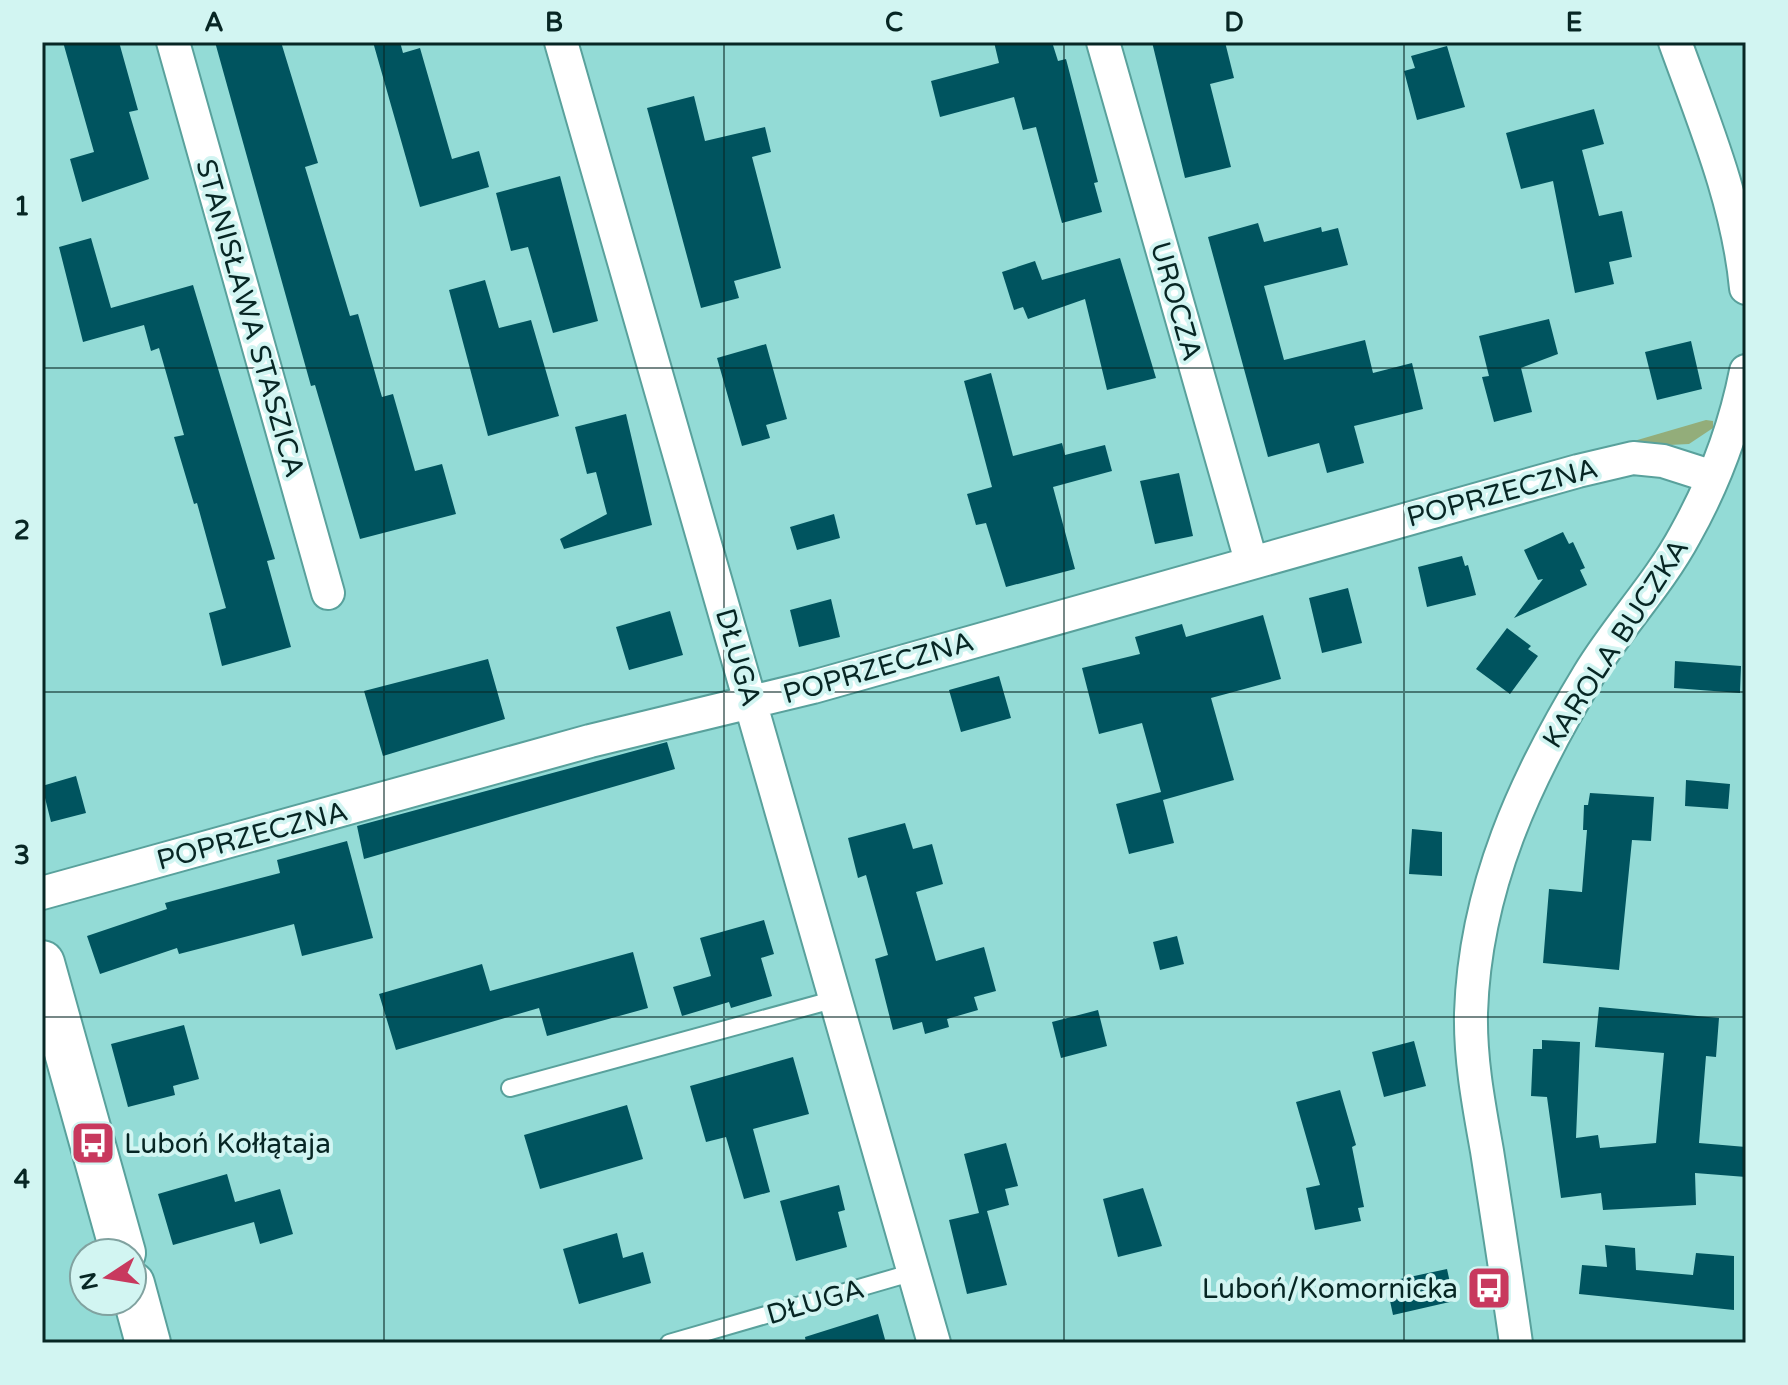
<svg xmlns="http://www.w3.org/2000/svg" width="1788" height="1385" viewBox="0 0 1788 1385" font-family="'Varela Round',sans-serif">
	<style>
		.green { fill: #93ad7a }
		.building { fill: #00545f }
		.lines { fill: none; stroke-linecap: round; stroke-linejoin: round }
		.lane-casing { stroke: #59a19c; stroke-width: 20 }
		.street-casing { stroke: #59a19c; stroke-width: 36 }
		.secondary-casing { stroke: #59a19c; stroke-width: 48 }
		.lane { stroke: #fff; stroke-width: 16 }
		.street { stroke: #fff; stroke-width: 32 }
		.secondary { stroke: #fff; stroke-width: 44 }
		.grid { fill: none; stroke: #072624; stroke-width: 2; stroke-opacity: 0.55 }
		.labels { text-anchor: middle; stroke-width: 8; stroke-linejoin: round; paint-order: stroke }
		.street-label { font-size: 28px; fill: #072624; stroke: #d2f5f2 }
		.poi-label { font-size: 28px; fill: #072624; stroke: #d2f5f2; text-anchor: start }
		.neatline { fill: none; stroke: #072624; stroke-width: 3 }
		.grid-label { font-size: 26px; text-anchor: middle; font-weight: bold; fill: #072624 }
	</style>
	<rect width="100%" height="100%" fill="#93dbd6"/>
	<path class="green" d="M 1706,420 L 1713,421 L 1713,428 L 1689,444 L 1610,448 Z"/>
	<path class="building" d="M 63,42 L 119,42 L 138,110 L 129,112 L 149,179 L 82,202 L 70,159 L 94,152 Z
		M 215,42 L 281,42 L 318,163 L 305,167 L 350,316 L 358,314 L 382,397 L 393,394 L 415,471 L 442,464 L 456,514 L 360,539 L 315,385 L 311,386 Z
		M 373,42 L 400,42 L 403,53 L 420,48 L 452,159 L 479,151 L 489,187 L 420,207 Z
		M 994,42 L 1052,42 L 1058,61 L 1066,59 L 1098,182 L 1094,183 L 1102,212 L 1062,223 L 1036,127 L 1023,130 L 1014,97 L 940,117 L 931,81 L 999,63 Z
		M 1152,42 L 1225,42 L 1234,78 L 1210,84 L 1231,167 L 1185,178 Z
		M 1447,46 L 1465,107 L 1417,120 L 1404,71 L 1415,68 L 1411,56 Z
		M 694,96 L 705,141 L 765,127 L 771,152 L 752,157 L 781,268 L 734,281 L 739,298 L 701,308 L 647,108 Z
		M 1594,109 L 1604,144 L 1582,150 L 1599,216 L 1622,211 L 1632,257 L 1609,262 L 1614,284 L 1575,293 L 1553,181 L 1521,189 L 1506,133 Z
		M 560,176 L 598,321 L 553,333 L 528,247 L 511,251 L 496,193 Z
		M 1258,223 L 1264,242 L 1321,227 L 1322,232 L 1338,228 L 1348,265 L 1264,286 L 1284,360 L 1365,340 L 1373,373 L 1412,363 L 1423,409 L 1354,426 L 1364,463 L 1327,473 L 1319,443 L 1268,457 L 1208,237 Z
		M 91,238 L 111,308 L 193,285 L 275,559 L 267,561 L 291,647 L 222,666 L 209,613 L 226,608 L 197,503 L 194,504 L 174,437 L 184,435 L 159,348 L 151,351 L 144,325 L 83,342 L 59,247 Z
		M 1120,258 L 1156,378 L 1107,390 L 1085,299 L 1028,319 L 1023,307 L 1014,310 L 1002,272 L 1035,261 L 1042,280 Z
		M 485,280 L 499,328 L 531,320 L 559,416 L 488,436 L 449,290 Z
		M 1549,319 L 1558,354 L 1521,368 L 1532,412 L 1494,422 L 1482,377 L 1489,376 L 1479,336 Z
		M 1691,341 L 1702,389 L 1657,400 L 1645,352 Z
		M 766,344 L 787,419 L 766,425 L 770,438 L 742,446 L 717,358 Z
		M 991,373 L 1013,456 L 1062,443 L 1065,455 L 1105,445 L 1112,471 L 1053,487 L 1075,569 L 1006,587 L 986,523 L 976,525 L 967,494 L 992,487 L 964,381 Z
		M 626,414 L 652,525 L 564,549 L 560,539 L 607,514 L 596,472 L 587,474 L 575,427 Z
		M 1179,473 L 1193,536 L 1155,544 L 1140,481 Z
		M 834,514 L 840,538 L 797,550 L 790,527 Z
		M 1563,532 L 1569,544 L 1573,542 L 1585,568 L 1580,570 L 1587,585 L 1514,618 L 1543,579 L 1538,580 L 1524,550 Z
		M 1462,556 L 1465,566 L 1468,565 L 1476,595 L 1427,607 L 1418,567 Z
		M 1348,588 L 1362,643 L 1322,653 L 1309,598 Z
		M 831,599 L 840,637 L 799,647 L 790,610 Z
		M 670,611 L 683,655 L 629,670 L 616,627 Z
		M 1263,615 L 1281,679 L 1211,698 L 1234,780 L 1163,800 L 1174,843 L 1129,854 L 1116,804 L 1161,792 L 1142,723 L 1099,734 L 1082,668 L 1140,654 L 1135,637 L 1182,624 L 1186,637 Z
		M 1507,628 L 1531,646 L 1528,649 L 1538,656 L 1510,694 L 1476,669 Z
		M 488,659 L 505,719 L 383,756 L 364,691 Z
		M 1675,661 L 1741,666 L 1740,693 L 1674,688 Z
		M 999,676 L 1011,718 L 961,732 L 949,690 Z
		M 667,742 L 675,769 L 364,859 L 357,826 Z
		M 76,776 L 86,813 L 51,822 L 42,786 Z
		M 1686,780 L 1730,784 L 1728,809 L 1685,806 Z
		M 1590,793 L 1654,797 L 1651,841 L 1632,840 L 1619,970 L 1543,963 L 1549,889 L 1582,892 L 1587,830 L 1583,830 L 1584,805 L 1588,805 Z
		M 905,823 L 913,849 L 932,844 L 943,884 L 916,892 L 936,961 L 984,947 L 996,991 L 974,997 L 978,1010 L 947,1019 L 949,1027 L 925,1034 L 922,1022 L 893,1030 L 875,959 L 888,955 L 866,875 L 858,878 L 848,838 Z
		M 1412,829 L 1442,832 L 1442,876 L 1409,874 Z
		M 347,841 L 373,938 L 302,956 L 294,924 L 179,954 L 177,948 L 100,974 L 87,936 L 167,909 L 165,903 L 280,873 L 277,860 Z
		M 764,920 L 774,954 L 761,958 L 772,996 L 731,1008 L 729,1002 L 682,1016 L 673,987 L 711,976 L 700,938 Z
		M 1177,936 L 1184,964 L 1160,970 L 1153,942 Z
		M 633,952 L 648,1008 L 547,1036 L 539,1008 L 396,1050 L 379,994 L 482,964 L 490,991 Z
		M 1599,1007 L 1719,1018 L 1716,1057 L 1706,1056 L 1699,1143 L 1746,1147 L 1746,1177 L 1695,1173 L 1696,1205 L 1603,1210 L 1601,1193 L 1561,1198 L 1547,1097 L 1531,1096 L 1533,1049 L 1542,1049 L 1542,1040 L 1580,1042 L 1576,1138 L 1598,1135 L 1600,1148 L 1656,1143 L 1664,1053 L 1595,1047 Z
		M 1098,1010 L 1107,1046 L 1061,1058 L 1052,1022 Z
		M 184,1025 L 199,1079 L 173,1086 L 175,1095 L 128,1107 L 111,1044 Z
		M 1414,1041 L 1426,1086 L 1384,1097 L 1372,1052 Z
		M 793,1057 L 809,1114 L 753,1129 L 770,1192 L 744,1199 L 726,1137 L 706,1142 L 690,1086 Z
		M 1340,1090 L 1356,1145 L 1352,1147 L 1364,1207 L 1358,1208 L 1361,1221 L 1315,1230 L 1306,1188 L 1320,1185 L 1296,1102 Z
		M 627,1105 L 643,1159 L 540,1189 L 524,1135 Z
		M 1006,1143 L 1018,1186 L 1005,1189 L 1009,1205 L 987,1211 L 1007,1285 L 967,1294 L 949,1220 L 979,1213 L 964,1154 Z
		M 227,1174 L 235,1202 L 280,1189 L 293,1234 L 260,1244 L 254,1222 L 173,1245 L 158,1194 Z
		M 839,1185 L 845,1210 L 838,1212 L 847,1247 L 796,1261 L 780,1201 Z
		M 1143,1188 L 1162,1246 L 1118,1257 L 1103,1199 Z
		M 617,1233 L 623,1258 L 643,1252 L 651,1283 L 579,1304 L 563,1249 Z
		M 1605,1245 L 1635,1248 L 1636,1270 L 1693,1275 L 1696,1253 L 1734,1256 L 1734,1310 L 1579,1294 L 1582,1265 L 1607,1267 Z
		M 1447,1269 L 1454,1301 L 1393,1315 L 1386,1282 Z
		M 878,1314 L 886,1343 L 806,1343 L 805,1337 Z"/>
	<g class="lines">
		<g class="lane-casing">
			<path id="lane" d="M 510,1088 L 836,999
				M 669,1343 L 914,1272"/>
		</g>
		<g class="street-casing">
			<path id="street" d="M 173,42 L 328,593
				M 561,42 L 934,1343
				M 1103,42 L 1251,561
				M 1675,42 C 1704,122 1738,203 1746,288
				M 42,893 L 590,741 L 813,687 L 1578,471 L 1633,458 L 1663,461 L 1713,477
				M 1516,1343 C 1507,1279 1497,1215 1487,1151 C 1479,1106 1470,1060 1471,1013 C 1475,888 1525,779 1589,674 C 1618,626 1658,585 1685,535 C 1713,485 1735,427 1746,371"/>
		</g>
		<g class="secondary-casing">
			<path id="secondary" d="M 42,963 L 123,1253
				M 132,1284 L 148,1343"/>
		</g>
		<use href="#lane" class="lane"/>
		<use href="#street" class="street"/>
		<use href="#secondary" class="secondary"/>
	</g>
	<path class="grid" d="M 384,42 L 384,1343M 724,42 L 724,1343M 1064,42 L 1064,1343M 1404,42 L 1404,1343M 42,368 L 1746,368M 42,692 L 1746,692M 42,1017 L 1746,1017"/>
	<defs>
		<g id="bus-square" transform="scale(2.3)"><rect x="-9" y="-9" width="18" height="18" rx="4" fill="#c8395e" stroke="#d2f5f2"/><path d="M-5-6H5V4H4V6H2V4H-2V6H-4V4H-5ZM-3.5-4V0h7V-4ZM-3.5 1.2v1.5H-2V1.2ZM2 1.2v1.5H3.5V1.2Z" fill="#fff"/></g>
	</defs>
	<g fill-rule="evenodd">
		<use href="#bus-square" x="93" y="1143"/>
		<use href="#bus-square" x="1489" y="1288"/>
	</g>
	<g class="labels">
		<g class="street-label">
			<text transform="translate(1177 301) rotate(74)" y="10">UROCZA</text>
			<text transform="translate(251 318) rotate(74)" y="10">STANISŁAWA STASZICA</text>
			<text transform="translate(1502 492) rotate(-15)" y="10">POPRZECZNA</text>
			<text transform="translate(1615 643) rotate(-57)" y="10">KAROLA BUCZKA</text>
			<text transform="translate(739 657) rotate(74)" y="10">DŁUGA</text>
			<text transform="translate(878 667) rotate(-16)" y="10">POPRZECZNA</text>
			<text transform="translate(252 835) rotate(-15)" y="10">POPRZECZNA</text>
			<text transform="translate(815 1301) rotate(-16)" y="10">DŁUGA</text>
		</g>
		<g class="poi-label">
			<text x="124" y="1153">Luboń Kołłątaja</text>
			<text x="1458" y="1298" text-anchor="end">Luboń/Komornicka</text>
		</g>
	</g>
	<rect width="1788" height="1385" fill="none" stroke="#d2f5f2" stroke-width="88"/>
	<g transform="translate(108 1277) rotate(258)"><circle r="38" fill="#d2f5f2" stroke="#81a2a0" stroke-width="2"/>
	<path d="M0-6L14 30L0 20L-14 30Z" fill="#c8395e"/>
	<text y="-12" font-size="22" font-weight="bold" text-anchor="middle" fill="#072624">N</text>
	</g>
	<rect x="44" y="44" width="1700" height="1297" class="neatline"/>
	<g class="grid-label">
		<text x="214" y="31">A</text>
		<text x="554" y="31">B</text>
		<text x="894" y="31">C</text>
		<text x="1234" y="31">D</text>
		<text x="1574" y="31">E</text>
		<text x="22" y="215">1</text>
		<text x="22" y="539">2</text>
		<text x="22" y="864">3</text>
		<text x="22" y="1188">4</text>
	</g>
</svg>
